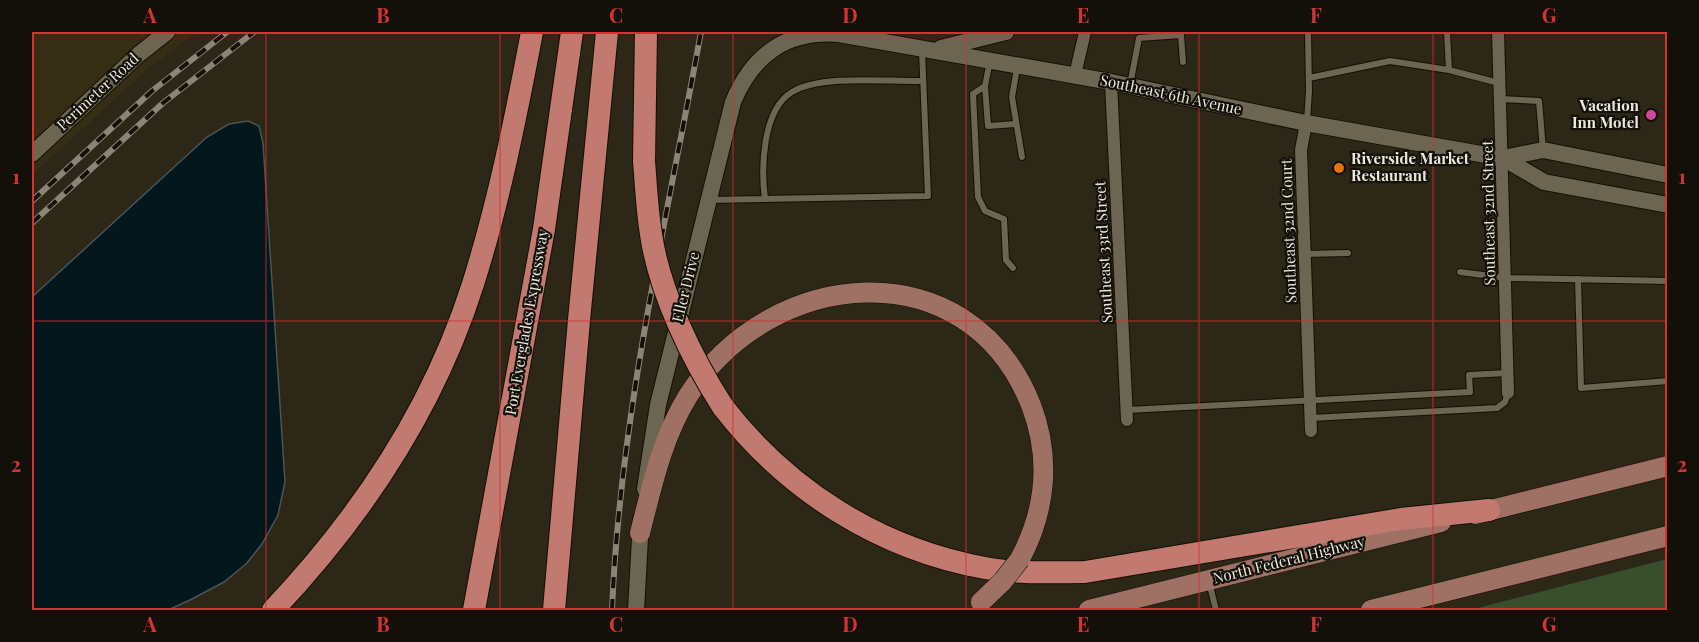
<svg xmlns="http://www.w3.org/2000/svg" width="1699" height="642" viewBox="0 0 1699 642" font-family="'Playfair Display',serif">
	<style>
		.built { fill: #352e15 }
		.green { fill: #394f2c }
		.water { fill: #03171c; stroke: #495556; stroke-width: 1.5 }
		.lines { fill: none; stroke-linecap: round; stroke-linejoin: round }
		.service-casing { stroke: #151002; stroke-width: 8 }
		.minor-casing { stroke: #151002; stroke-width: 14 }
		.tertiary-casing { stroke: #151002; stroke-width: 18 }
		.primary-casing { stroke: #151002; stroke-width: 21 }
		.motorway-casing { stroke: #151002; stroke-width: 24 }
		.service { stroke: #6b6551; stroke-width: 6 }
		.minor { stroke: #6b6551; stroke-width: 12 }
		.tertiary { stroke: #6b6551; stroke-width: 16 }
		.primary { stroke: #9f7164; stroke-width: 20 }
		.motorway { stroke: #c17970; stroke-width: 22 }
		.rail-casing { stroke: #8a8577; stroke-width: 6 }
		.rail { stroke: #131009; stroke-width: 4; stroke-dasharray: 11; stroke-linecap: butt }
		.primary-bridge-casing { stroke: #151002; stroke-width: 21; stroke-linecap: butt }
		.motorway-bridge-casing { stroke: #151002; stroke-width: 24; stroke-linecap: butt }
		.primary-bridge { stroke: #9f7164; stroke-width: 20 }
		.motorway-bridge { stroke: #c17970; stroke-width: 22 }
		.grid { fill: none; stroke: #d73231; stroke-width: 1.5; stroke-opacity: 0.55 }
		.hotel-dot { fill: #d1479c; stroke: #131009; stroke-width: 2 }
		.food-dot { fill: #e8710a; stroke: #131009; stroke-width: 2 }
		.labels { text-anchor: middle; stroke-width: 4.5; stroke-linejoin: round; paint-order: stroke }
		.street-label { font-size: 15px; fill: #ebe7dc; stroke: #131009 }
		.poi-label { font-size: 15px; font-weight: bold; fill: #ebe7dc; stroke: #131009; text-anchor: end }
		.neatline { fill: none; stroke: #d73231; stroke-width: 2 }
		.grid-label { font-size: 20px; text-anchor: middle; font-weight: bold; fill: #d73231 }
	</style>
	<rect width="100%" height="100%" fill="#2c2716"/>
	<path class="built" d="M 32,32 L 198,32 L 150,67 L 32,175 Z"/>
	<path class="green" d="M 1667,559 L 1667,610 L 1470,610 Z"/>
	<path class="water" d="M 248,121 L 259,126 L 263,143 L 285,482 L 278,515 L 262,544 L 246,564 L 224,582 L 190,600 L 168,610 L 32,610 L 32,297 L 207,137 L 229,124 Z"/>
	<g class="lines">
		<g class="service-casing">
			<path id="service" d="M 1447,32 L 1449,70
				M 990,61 L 985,86 L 988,126 L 1015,124
				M 1017,68 L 1012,97 L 1022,157
				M 1309,78 L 1390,61 L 1449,70 L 1499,83
				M 1130,85 L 1139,38 L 1181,35 L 1183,62
				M 985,86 L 973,94 L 978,197 L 985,211 L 1004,219 L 1006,260 L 1013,268
				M 1500,99 L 1539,101 L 1543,150
				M 1307,121 L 1309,91 L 1308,32
				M 765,199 C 761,169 762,110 792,92 C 823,74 887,82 923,81
				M 709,200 L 928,196 L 922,51
				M 1305,254 L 1348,253
				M 1460,272 L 1506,278 L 1668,281
				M 1578,279 L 1581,388 L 1668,381
				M 1127,410 L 1470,392 L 1469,375 L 1507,373
				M 1311,418 L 1497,408 L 1505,402 L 1508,393
				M 1209,582 L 1216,610"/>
		</g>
		<g class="minor-casing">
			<path id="minor" d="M 1498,32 L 1508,393
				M 1075,75 L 1085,32
				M 1111,82 L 1127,420
				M 1306,123 L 1301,150 L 1311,431"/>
		</g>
		<g class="tertiary-casing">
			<path id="tertiary" d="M 941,48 L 1006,32
				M 32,154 L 138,55 L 167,32
				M 1503,158 L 1543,150 L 1668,175
				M 645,489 L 658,405 L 733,102 C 753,54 787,30 839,34 L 1111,82 L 1306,123 L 1503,158 L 1544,182 L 1668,205
				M 636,610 L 641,520"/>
		</g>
		<g class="primary-casing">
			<path id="primary" d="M 1475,514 L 1668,466
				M 640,533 C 652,486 662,438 688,396 C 770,266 968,247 1031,405 C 1051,457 1046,510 1020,559
				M 1089,610 L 1441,522
				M 1371,610 L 1668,536"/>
		</g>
		<g class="motorway-casing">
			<path id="motorway" d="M 644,161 L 646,32
				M 723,407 C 788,491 880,549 985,568 C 1018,574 1052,572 1085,572 L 1401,519 L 1489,510
				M 273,610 C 361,517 434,407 473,284 C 499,202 516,116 532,32
				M 474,610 L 544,229 L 572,32
				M 554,610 L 579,320 L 607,32"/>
		</g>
		<use href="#service" class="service"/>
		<use href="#minor" class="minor"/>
		<use href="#tertiary" class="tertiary"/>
		<use href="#primary" class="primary"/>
		<use href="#motorway" class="motorway"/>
		<g class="rail-casing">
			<path id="rail" d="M 32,201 L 152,91 L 227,32
				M 32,223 L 163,103 L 254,32
				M 612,610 C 620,415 666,223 701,32"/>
		</g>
		<use href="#rail" class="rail"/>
		<g class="primary-bridge-casing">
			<path id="primary-bridge" d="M 981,602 L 1003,581 L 1020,559"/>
		</g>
		<g class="motorway-bridge-casing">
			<path id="motorway-bridge" d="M 644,161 C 646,185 647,210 651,234 C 659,291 692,359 723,407"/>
		</g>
		<use href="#primary-bridge" class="primary-bridge"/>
		<use href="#motorway-bridge" class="motorway-bridge"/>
	</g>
	<path class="grid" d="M 266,32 L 266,610M 500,32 L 500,610M 733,32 L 733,610M 966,32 L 966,610M 1199,32 L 1199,610M 1433,32 L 1433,610M 32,321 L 1668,321"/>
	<circle class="hotel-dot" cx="1651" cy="115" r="6"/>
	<circle class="food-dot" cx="1339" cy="168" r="6"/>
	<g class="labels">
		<g class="street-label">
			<text transform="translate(98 92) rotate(-43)" y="5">Perimeter Road</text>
			<text transform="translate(1171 95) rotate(12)" y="5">Southeast 6th Avenue</text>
			<text transform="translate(1489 213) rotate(-91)" y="5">Southeast 32nd Street</text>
			<text transform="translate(1289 231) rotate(-92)" y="5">Southeast 32nd Court</text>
			<text transform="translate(1104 252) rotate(-93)" y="5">Southeast 33rd Street</text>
			<text transform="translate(686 287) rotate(-76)" y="5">Eller Drive</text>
			<text transform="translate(527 322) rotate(-80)" y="5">Port Everglades Expressway</text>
			<text transform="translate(1289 560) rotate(-14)" y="5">North Federal Highway</text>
		</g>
		<g class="poi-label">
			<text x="1639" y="111">Vacation<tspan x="1639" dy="17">Inn Motel</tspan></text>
			<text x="1351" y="164" text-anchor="start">Riverside Market<tspan x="1351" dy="17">Restaurant</tspan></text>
		</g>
	</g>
	<rect width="1699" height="642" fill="none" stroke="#131009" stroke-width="66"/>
	<rect x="33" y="33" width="1633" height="576" class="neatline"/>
	<g class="grid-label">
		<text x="150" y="23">A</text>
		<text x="383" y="23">B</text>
		<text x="616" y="23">C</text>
		<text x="850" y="23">D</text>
		<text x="1083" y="23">E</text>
		<text x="1316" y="23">F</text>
		<text x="1549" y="23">G</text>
		<text x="16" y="184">1</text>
		<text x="1682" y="184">1</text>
		<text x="16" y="472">2</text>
		<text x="1682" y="472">2</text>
		<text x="150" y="632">A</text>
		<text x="383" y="632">B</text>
		<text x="616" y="632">C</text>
		<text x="850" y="632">D</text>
		<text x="1083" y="632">E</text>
		<text x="1316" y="632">F</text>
		<text x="1549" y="632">G</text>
	</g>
</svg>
